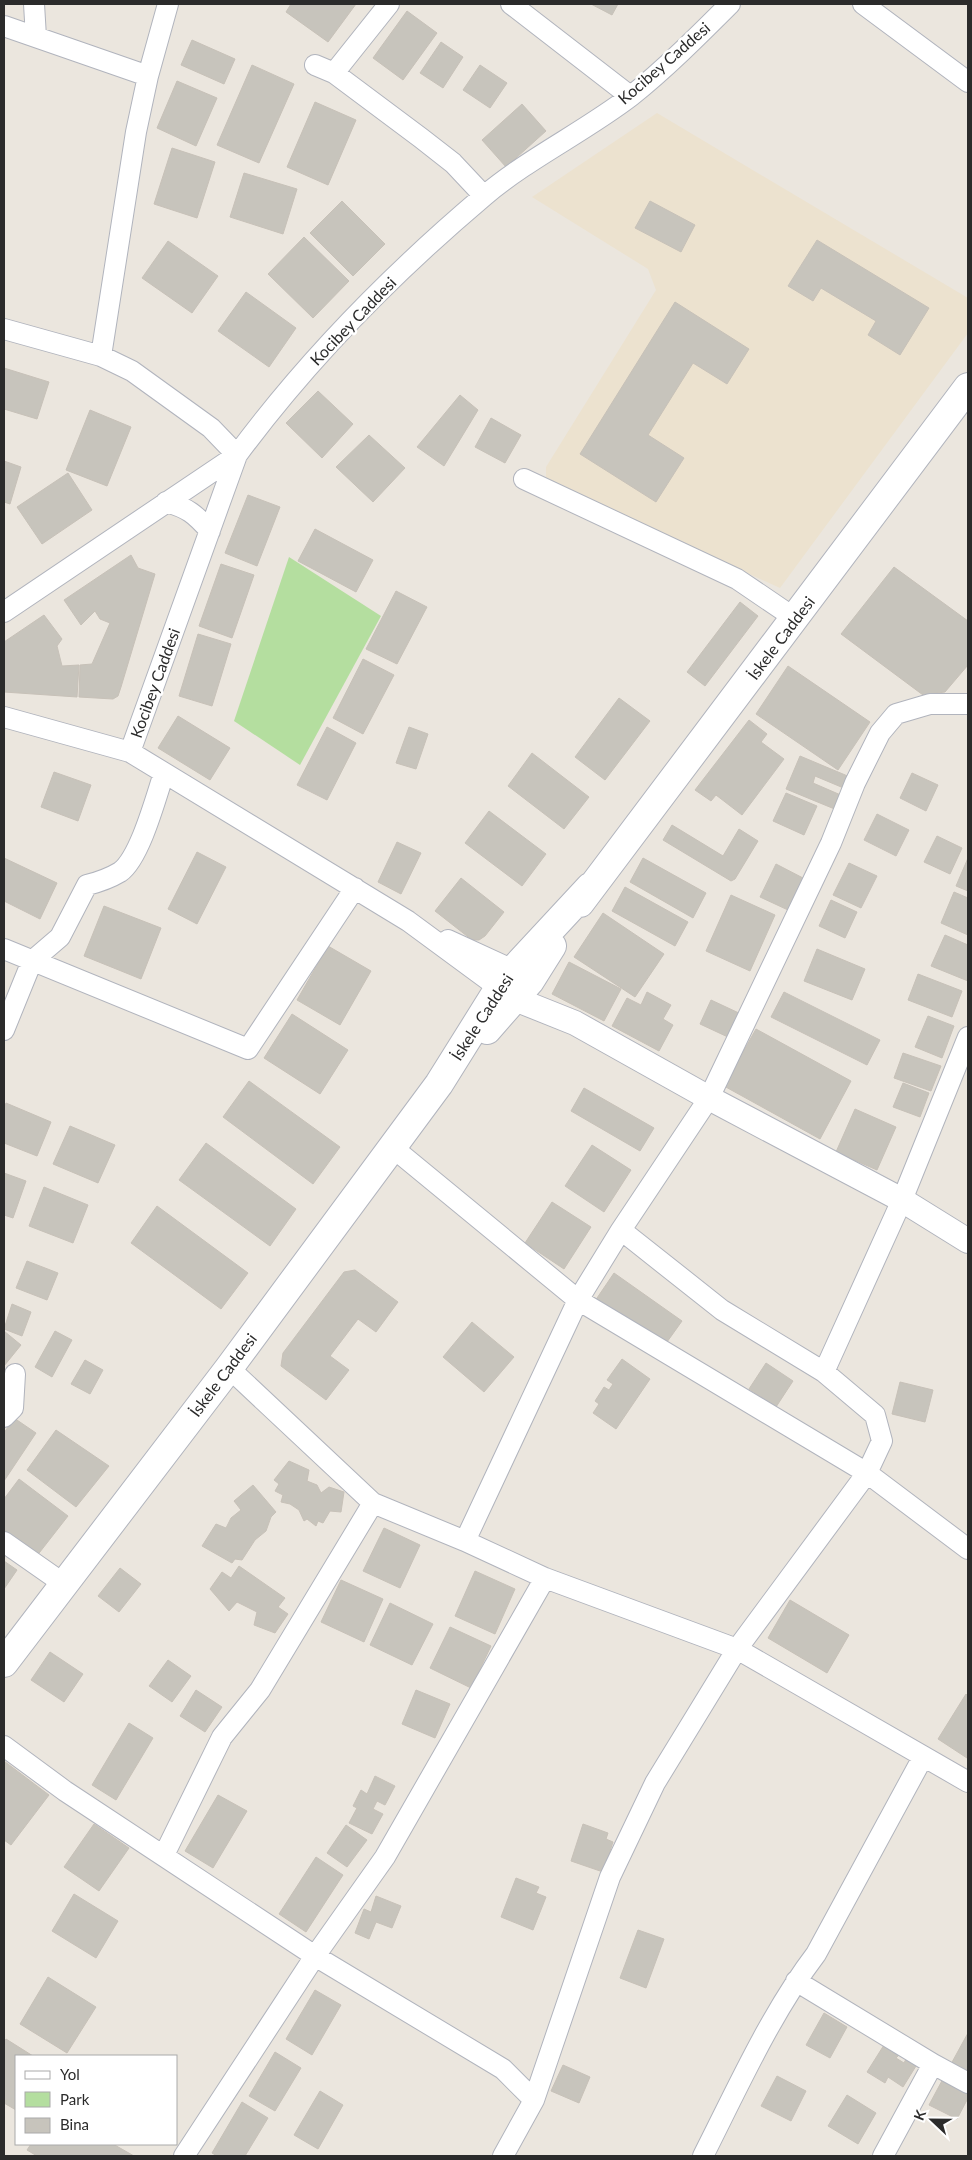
<svg xmlns="http://www.w3.org/2000/svg" width="972" height="2160" viewBox="0 0 972 2160" font-family="Lato,sans-serif">
	<style>
		.education { fill: #ece2cf }
		.green { fill: #b4de9f }
		.building { fill: #c7c4bc; stroke: #c7c1b8 }
		.lines { fill: none; stroke-linecap: round; stroke-linejoin: round }
		.minor-casing { stroke: #b1b4bd; stroke-width: 22 }
		.tertiary-casing { stroke: #b1b4bd; stroke-width: 26 }
		.secondary-casing { stroke: #b1b4bd; stroke-width: 30 }
		.minor { stroke: #fff; stroke-width: 20 }
		.tertiary { stroke: #fff; stroke-width: 24 }
		.secondary { stroke: #fff; stroke-width: 28 }
		.labels { text-anchor: middle; stroke-width: 5; stroke-linejoin: round; paint-order: stroke }
		.street-label { font-size: 16px; fill: #2b2b2b; stroke: #fff }
	</style>
	<rect width="100%" height="100%" fill="#ebe6de"/>
	<path class="education" d="M 657,113 L 968,298 L 968,333 L 780,588 L 546,481 L 546,467 L 656,290 L 648,269 L 532,197 Z"/>
	<path class="green" d="M 289,557 L 381,616 L 300,765 L 234,721 Z"/>
	<path class="building" d="M 291,4 L 356,4 L 328,42 L 286,12 Z
		M 591,4 L 618,4 L 612,15 Z
		M 407,11 L 437,33 L 403,80 L 373,58 Z
		M 192,40 L 235,59 L 224,84 L 181,65 Z
		M 441,42 L 463,57 L 443,88 L 420,73 Z
		M 252,65 L 294,84 L 259,163 L 217,145 Z
		M 480,65 L 507,83 L 490,108 L 463,90 Z
		M 177,81 L 217,98 L 196,146 L 157,128 Z
		M 315,102 L 356,120 L 328,185 L 287,167 Z
		M 522,104 L 546,131 L 506,167 L 482,140 Z
		M 172,148 L 215,162 L 197,218 L 154,204 Z
		M 244,173 L 297,189 L 283,234 L 230,217 Z
		M 342,201 L 385,244 L 353,276 L 310,233 Z
		M 650,201 L 695,225 L 681,252 L 635,228 Z
		M 304,237 L 349,281 L 313,318 L 268,274 Z
		M 817,240 L 929,308 L 900,355 L 868,335 L 876,321 L 821,288 L 813,301 L 788,286 Z
		M 168,241 L 218,276 L 192,313 L 142,278 Z
		M 246,292 L 296,328 L 269,367 L 218,331 Z
		M 675,302 L 749,349 L 727,384 L 693,363 L 648,435 L 684,458 L 656,502 L 580,454 Z
		M 4,368 L 49,382 L 37,419 L 4,409 Z
		M 318,391 L 353,424 L 322,458 L 286,423 Z
		M 460,395 L 478,410 L 444,466 L 417,447 Z
		M 90,410 L 131,427 L 107,486 L 66,470 Z
		M 491,418 L 521,435 L 505,463 L 475,447 Z
		M 369,435 L 405,468 L 373,502 L 336,467 Z
		M 4,461 L 21,467 L 10,504 L 4,502 Z
		M 68,473 L 92,510 L 42,544 L 17,507 Z
		M 248,495 L 280,507 L 257,566 L 225,553 Z
		M 315,529 L 373,560 L 356,592 L 298,561 Z
		M 131,555 L 138,568 L 155,574 L 121,687 L 118,696 L 113,699 L 79,697 L 80,665 L 92,664 L 110,623 L 100,619 L 95,611 L 81,625 L 64,600 Z
		M 221,564 L 254,575 L 232,638 L 199,626 Z
		M 894,567 L 968,621 L 968,665 L 945,692 L 923,695 L 841,634 Z
		M 396,591 L 427,607 L 397,664 L 366,649 Z
		M 740,602 L 758,616 L 705,686 L 687,672 Z
		M 44,615 L 62,639 L 57,646 L 62,666 L 79,665 L 77,697 L 4,692 L 4,642 Z
		M 198,634 L 231,644 L 212,706 L 179,696 Z
		M 363,659 L 394,675 L 363,734 L 333,718 Z
		M 788,666 L 870,722 L 838,770 L 756,714 Z
		M 619,698 L 650,721 L 605,780 L 575,757 Z
		M 178,716 L 230,748 L 210,780 L 158,748 Z
		M 749,720 L 767,734 L 761,742 L 784,759 L 742,815 L 716,795 L 711,801 L 695,790 Z
		M 327,727 L 356,743 L 327,800 L 297,785 Z
		M 409,727 L 428,734 L 416,769 L 396,763 Z
		M 532,753 L 589,797 L 564,829 L 508,786 Z
		M 800,756 L 850,777 L 846,789 L 815,776 L 813,783 L 843,796 L 837,810 L 786,789 Z
		M 54,772 L 91,785 L 78,821 L 41,807 Z
		M 912,773 L 938,785 L 926,811 L 900,798 Z
		M 786,793 L 817,806 L 804,835 L 773,821 Z
		M 489,811 L 546,854 L 522,886 L 465,843 Z
		M 877,814 L 909,830 L 896,856 L 864,840 Z
		M 672,825 L 723,856 L 739,829 L 758,841 L 735,879 L 731,881 L 663,840 Z
		M 937,836 L 962,848 L 950,874 L 924,862 Z
		M 397,842 L 421,853 L 401,894 L 378,882 Z
		M 197,852 L 226,867 L 197,924 L 168,909 Z
		M 4,858 L 57,883 L 40,919 L 4,901 Z
		M 643,858 L 706,893 L 693,918 L 630,882 Z
		M 968,858 L 968,891 L 956,886 Z
		M 849,863 L 877,876 L 861,908 L 833,895 Z
		M 776,864 L 803,878 L 788,910 L 760,897 Z
		M 461,878 L 504,912 L 485,936 L 479,940 L 472,940 L 435,911 Z
		M 625,887 L 688,922 L 675,946 L 612,911 Z
		M 954,892 L 968,898 L 968,935 L 941,923 Z
		M 731,895 L 775,915 L 750,971 L 706,951 Z
		M 831,900 L 857,912 L 845,938 L 819,926 Z
		M 104,906 L 161,928 L 141,979 L 84,956 Z
		M 603,913 L 664,954 L 635,997 L 574,957 Z
		M 945,935 L 968,945 L 968,981 L 931,966 Z
		M 328,946 L 371,971 L 340,1025 L 297,1000 Z
		M 817,949 L 865,969 L 852,1000 L 804,981 Z
		M 569,962 L 621,989 L 604,1021 L 552,994 Z
		M 918,974 L 962,991 L 952,1017 L 908,1000 Z
		M 647,992 L 671,1005 L 663,1019 L 673,1025 L 659,1051 L 612,1026 L 627,998 L 641,1005 Z
		M 784,992 L 880,1040 L 867,1065 L 771,1017 Z
		M 711,1000 L 741,1014 L 730,1038 L 700,1024 Z
		M 292,1014 L 348,1050 L 320,1094 L 264,1058 Z
		M 928,1016 L 954,1026 L 942,1058 L 915,1047 Z
		M 756,1029 L 851,1081 L 820,1139 L 724,1086 Z
		M 903,1053 L 941,1066 L 931,1091 L 894,1078 Z
		M 249,1081 L 340,1147 L 313,1184 L 223,1117 Z
		M 903,1083 L 929,1093 L 920,1117 L 893,1107 Z
		M 584,1088 L 654,1128 L 640,1151 L 571,1111 Z
		M 6,1103 L 51,1122 L 37,1156 L 4,1143 L 4,1108 Z
		M 855,1109 L 896,1127 L 877,1170 L 836,1152 Z
		M 70,1126 L 115,1145 L 98,1183 L 53,1164 Z
		M 206,1143 L 296,1209 L 270,1246 L 179,1180 Z
		M 592,1145 L 631,1170 L 604,1212 L 565,1186 Z
		M 4,1173 L 26,1181 L 13,1218 L 4,1215 Z
		M 44,1187 L 88,1205 L 73,1243 L 29,1226 Z
		M 552,1202 L 591,1227 L 564,1269 L 525,1243 Z
		M 157,1206 L 248,1273 L 221,1309 L 131,1243 Z
		M 27,1261 L 58,1273 L 47,1300 L 16,1288 Z
		M 355,1270 L 398,1302 L 376,1332 L 358,1319 L 330,1356 L 349,1370 L 326,1400 L 281,1366 L 283,1353 L 344,1272 Z
		M 614,1273 L 682,1321 L 662,1349 L 595,1301 Z
		M 12,1304 L 31,1312 L 22,1336 L 4,1329 Z
		M 472,1322 L 514,1357 L 484,1392 L 443,1357 Z
		M 4,1331 L 21,1345 L 4,1366 Z
		M 55,1331 L 72,1340 L 52,1377 L 35,1367 Z
		M 622,1359 L 650,1379 L 616,1429 L 593,1413 L 599,1404 L 595,1401 L 604,1387 L 609,1390 L 613,1384 L 607,1380 Z
		M 85,1360 L 103,1370 L 90,1394 L 71,1384 Z
		M 766,1363 L 793,1381 L 776,1407 L 749,1389 Z
		M 900,1382 L 933,1390 L 925,1422 L 892,1414 Z
		M 14,1418 L 36,1433 L 4,1481 L 4,1433 Z
		M 56,1430 L 109,1466 L 76,1507 L 27,1470 Z
		M 289,1461 L 309,1470 L 307,1481 L 317,1485 L 321,1493 L 329,1487 L 344,1492 L 341,1512 L 330,1511 L 323,1523 L 318,1521 L 316,1526 L 307,1519 L 304,1521 L 299,1510 L 290,1504 L 281,1502 L 283,1495 L 275,1491 L 279,1484 L 274,1480 Z
		M 19,1479 L 68,1516 L 36,1557 L 4,1532 L 4,1499 Z
		M 253,1485 L 276,1512 L 271,1517 L 266,1531 L 255,1540 L 242,1560 L 235,1559 L 232,1563 L 202,1546 L 216,1524 L 226,1528 L 231,1518 L 241,1510 L 234,1501 Z
		M 384,1528 L 420,1545 L 400,1588 L 363,1571 Z
		M 4,1561 L 17,1570 L 4,1589 Z
		M 239,1566 L 285,1598 L 278,1607 L 288,1614 L 275,1633 L 254,1625 L 257,1612 L 237,1602 L 229,1611 L 210,1589 L 222,1572 L 231,1578 Z
		M 120,1568 L 141,1584 L 119,1612 L 98,1596 Z
		M 475,1571 L 515,1589 L 495,1634 L 455,1616 Z
		M 341,1580 L 383,1599 L 364,1642 L 321,1622 Z
		M 790,1600 L 849,1635 L 827,1673 L 768,1638 Z
		M 390,1603 L 433,1624 L 412,1665 L 370,1645 Z
		M 450,1627 L 491,1646 L 471,1688 L 430,1668 Z
		M 50,1652 L 83,1674 L 64,1702 L 31,1680 Z
		M 168,1660 L 191,1676 L 172,1702 L 149,1686 Z
		M 196,1690 L 222,1707 L 205,1732 L 180,1716 Z
		M 416,1690 L 450,1704 L 435,1738 L 402,1724 Z
		M 966,1694 L 968,1696 L 967,1758 L 938,1739 Z
		M 129,1723 L 153,1738 L 116,1800 L 92,1785 Z
		M 4,1761 L 49,1795 L 11,1845 L 4,1840 Z
		M 375,1776 L 395,1786 L 385,1805 L 377,1801 L 373,1809 L 383,1814 L 372,1834 L 349,1823 L 357,1808 L 353,1806 L 361,1790 L 367,1794 Z
		M 218,1795 L 247,1811 L 213,1868 L 185,1851 Z
		M 94,1824 L 129,1848 L 99,1891 L 64,1867 Z
		M 583,1824 L 608,1833 L 606,1839 L 613,1842 L 603,1872 L 571,1861 Z
		M 346,1825 L 367,1840 L 347,1867 L 327,1853 Z
		M 316,1857 L 343,1875 L 306,1932 L 279,1914 Z
		M 516,1878 L 539,1887 L 536,1893 L 546,1897 L 533,1930 L 501,1917 Z
		M 74,1894 L 118,1921 L 96,1958 L 52,1931 Z
		M 376,1896 L 401,1906 L 392,1928 L 376,1922 L 369,1939 L 355,1933 L 364,1909 L 371,1912 Z
		M 638,1930 L 664,1939 L 646,1988 L 620,1978 Z
		M 48,1977 L 96,2007 L 67,2053 L 20,2024 Z
		M 315,1990 L 341,2005 L 312,2055 L 286,2039 Z
		M 824,2013 L 847,2027 L 830,2058 L 806,2045 Z
		M 968,2033 L 968,2074 L 951,2064 Z
		M 6,2039 L 33,2056 L 16,2056 L 16,2110 L 4,2103 L 4,2042 Z
		M 884,2045 L 899,2055 L 896,2058 L 904,2063 L 906,2059 L 916,2066 L 903,2087 L 888,2077 L 885,2083 L 867,2072 Z
		M 275,2052 L 301,2068 L 275,2111 L 249,2096 Z
		M 563,2065 L 590,2077 L 579,2103 L 551,2091 Z
		M 777,2076 L 806,2091 L 791,2121 L 761,2106 Z
		M 944,2077 L 968,2090 L 968,2098 L 957,2119 L 929,2105 Z
		M 320,2091 L 343,2105 L 318,2149 L 294,2135 Z
		M 847,2095 L 876,2113 L 858,2144 L 828,2126 Z
		M 242,2102 L 268,2118 L 245,2156 L 217,2156 L 212,2153 Z
		M 31,2144 L 113,2144 L 134,2156 L 37,2156 L 27,2150 Z"/>
	<g class="lines">
		<g class="minor-casing">
			<path id="minor" d="M 34,4 L 36,37
				M 511,4 L 630,96
				M 863,4 L 968,82
				M 4,26 L 148,76
				M 315,65 L 334,73 L 421,138 L 453,163 L 484,196
				M 334,73 L 389,4
				M 4,329 L 101,356 L 132,371 L 211,428 L 237,455 L 4,612
				M 101,356 L 136,132 L 148,76 L 168,4
				M 524,479 L 737,579 L 796,619
				M 166,502 C 188,508 195,514 210,531
				M 4,717 L 130,752 L 408,921 L 499,988
				M 130,752 L 237,455 C 308,359 393,273 484,196 C 529,158 584,132 631,96 C 664,70 700,34 730,4
				M 448,940 L 513,970
				M 4,949 L 248,1049 L 355,888
				M 4,1030 L 32,961 L 60,937 L 87,885 C 99,882 110,878 120,872 C 140,858 156,797 164,773
				M 403,1156 L 578,1300 L 867,1473 L 968,1549
				M 229,1368 L 373,1503 L 465,1541 L 545,1578 L 737,1649 L 968,1782
				M 824,1372 L 902,1200 L 968,1037
				M 4,1417 L 13,1408 L 15,1374
				M 465,1541 L 578,1300 L 621,1230 L 709,1098 L 831,843 L 855,783 L 880,733 L 896,714 L 930,704 L 968,704
				M 4,1542 L 64,1584
				M 4,1746 L 65,1791 L 315,1956 L 503,2069 L 534,2100
				M 164,1855 L 222,1737 L 260,1690 L 373,1503
				M 796,1981 L 933,2064 L 968,2083
				M 184,2156 L 315,1956 L 385,1857 L 545,1578
				M 503,2156 L 534,2100 L 610,1877 L 655,1783 L 737,1649 L 867,1473 L 882,1441 L 875,1415 L 824,1372 L 722,1310 L 621,1230
				M 703,2156 C 737,2089 771,2013 816,1954 L 923,1757
				M 883,2156 L 933,2064"/>
		</g>
		<g class="tertiary-casing">
			<path id="tertiary" d="M 500,988 L 515,999 L 575,1023 L 709,1098 L 902,1200 L 968,1241"/>
		</g>
		<g class="secondary-casing">
			<path id="secondary" d="M 580,903 L 968,387
				M 487,1030 L 530,981 L 552,946
				M 4,1663 L 229,1368 L 439,1084 L 499,988 L 513,970 L 590,887"/>
		</g>
		<use href="#minor" class="minor"/>
		<use href="#tertiary" class="tertiary"/>
		<use href="#secondary" class="secondary"/>
	</g>
	<g class="labels">
		<g class="street-label">
			<text transform="translate(664 63) rotate(-41)" y="6">Kocibey Caddesi</text>
			<text transform="translate(353 321) rotate(-46)" y="6">Kocibey Caddesi</text>
			<text transform="translate(781 638) rotate(-53)" y="6">İskele Caddesi</text>
			<text transform="translate(155 683) rotate(-70)" y="6">Kocibey Caddesi</text>
			<text transform="translate(482 1017) rotate(-57)" y="6">İskele Caddesi</text>
			<text transform="translate(223 1375) rotate(-53)" y="6">İskele Caddesi</text>
		</g>
	</g>
	<rect width="972" height="2160" fill="none" stroke="#2b2b2b" stroke-width="10"/>
	<rect x="15" y="2055" width="162" height="90" fill="#ffffff" stroke="#aaaaaa"/>
	<rect x="25" y="2071" width="25" height="8" fill="#ffffff" stroke="#aaaaaa"/>
	<text x="60" y="2080" font-size="15" fill="#2b2b2b">Yol</text>
	<rect x="25" y="2092" width="25" height="15" fill="#b4de9f" stroke="#aaaaaa"/>
	<text x="60" y="2105" font-size="15" fill="#2b2b2b">Park</text>
	<rect x="25" y="2118" width="25" height="15" fill="#c7c4bc" stroke="#aaaaaa"/>
	<text x="60" y="2130" font-size="15" fill="#2b2b2b">Bina</text>
	<g transform="translate(932 2120) rotate(292)" stroke="#ffffff" stroke-width="4" paint-order="stroke">
	<path d="M0-4L9 19L0 12L-9 19Z" fill="#2b2b2b"/>
	<text y="-8" font-size="14" font-weight="bold" text-anchor="middle" fill="#2b2b2b">K</text>
	</g>
</svg>
